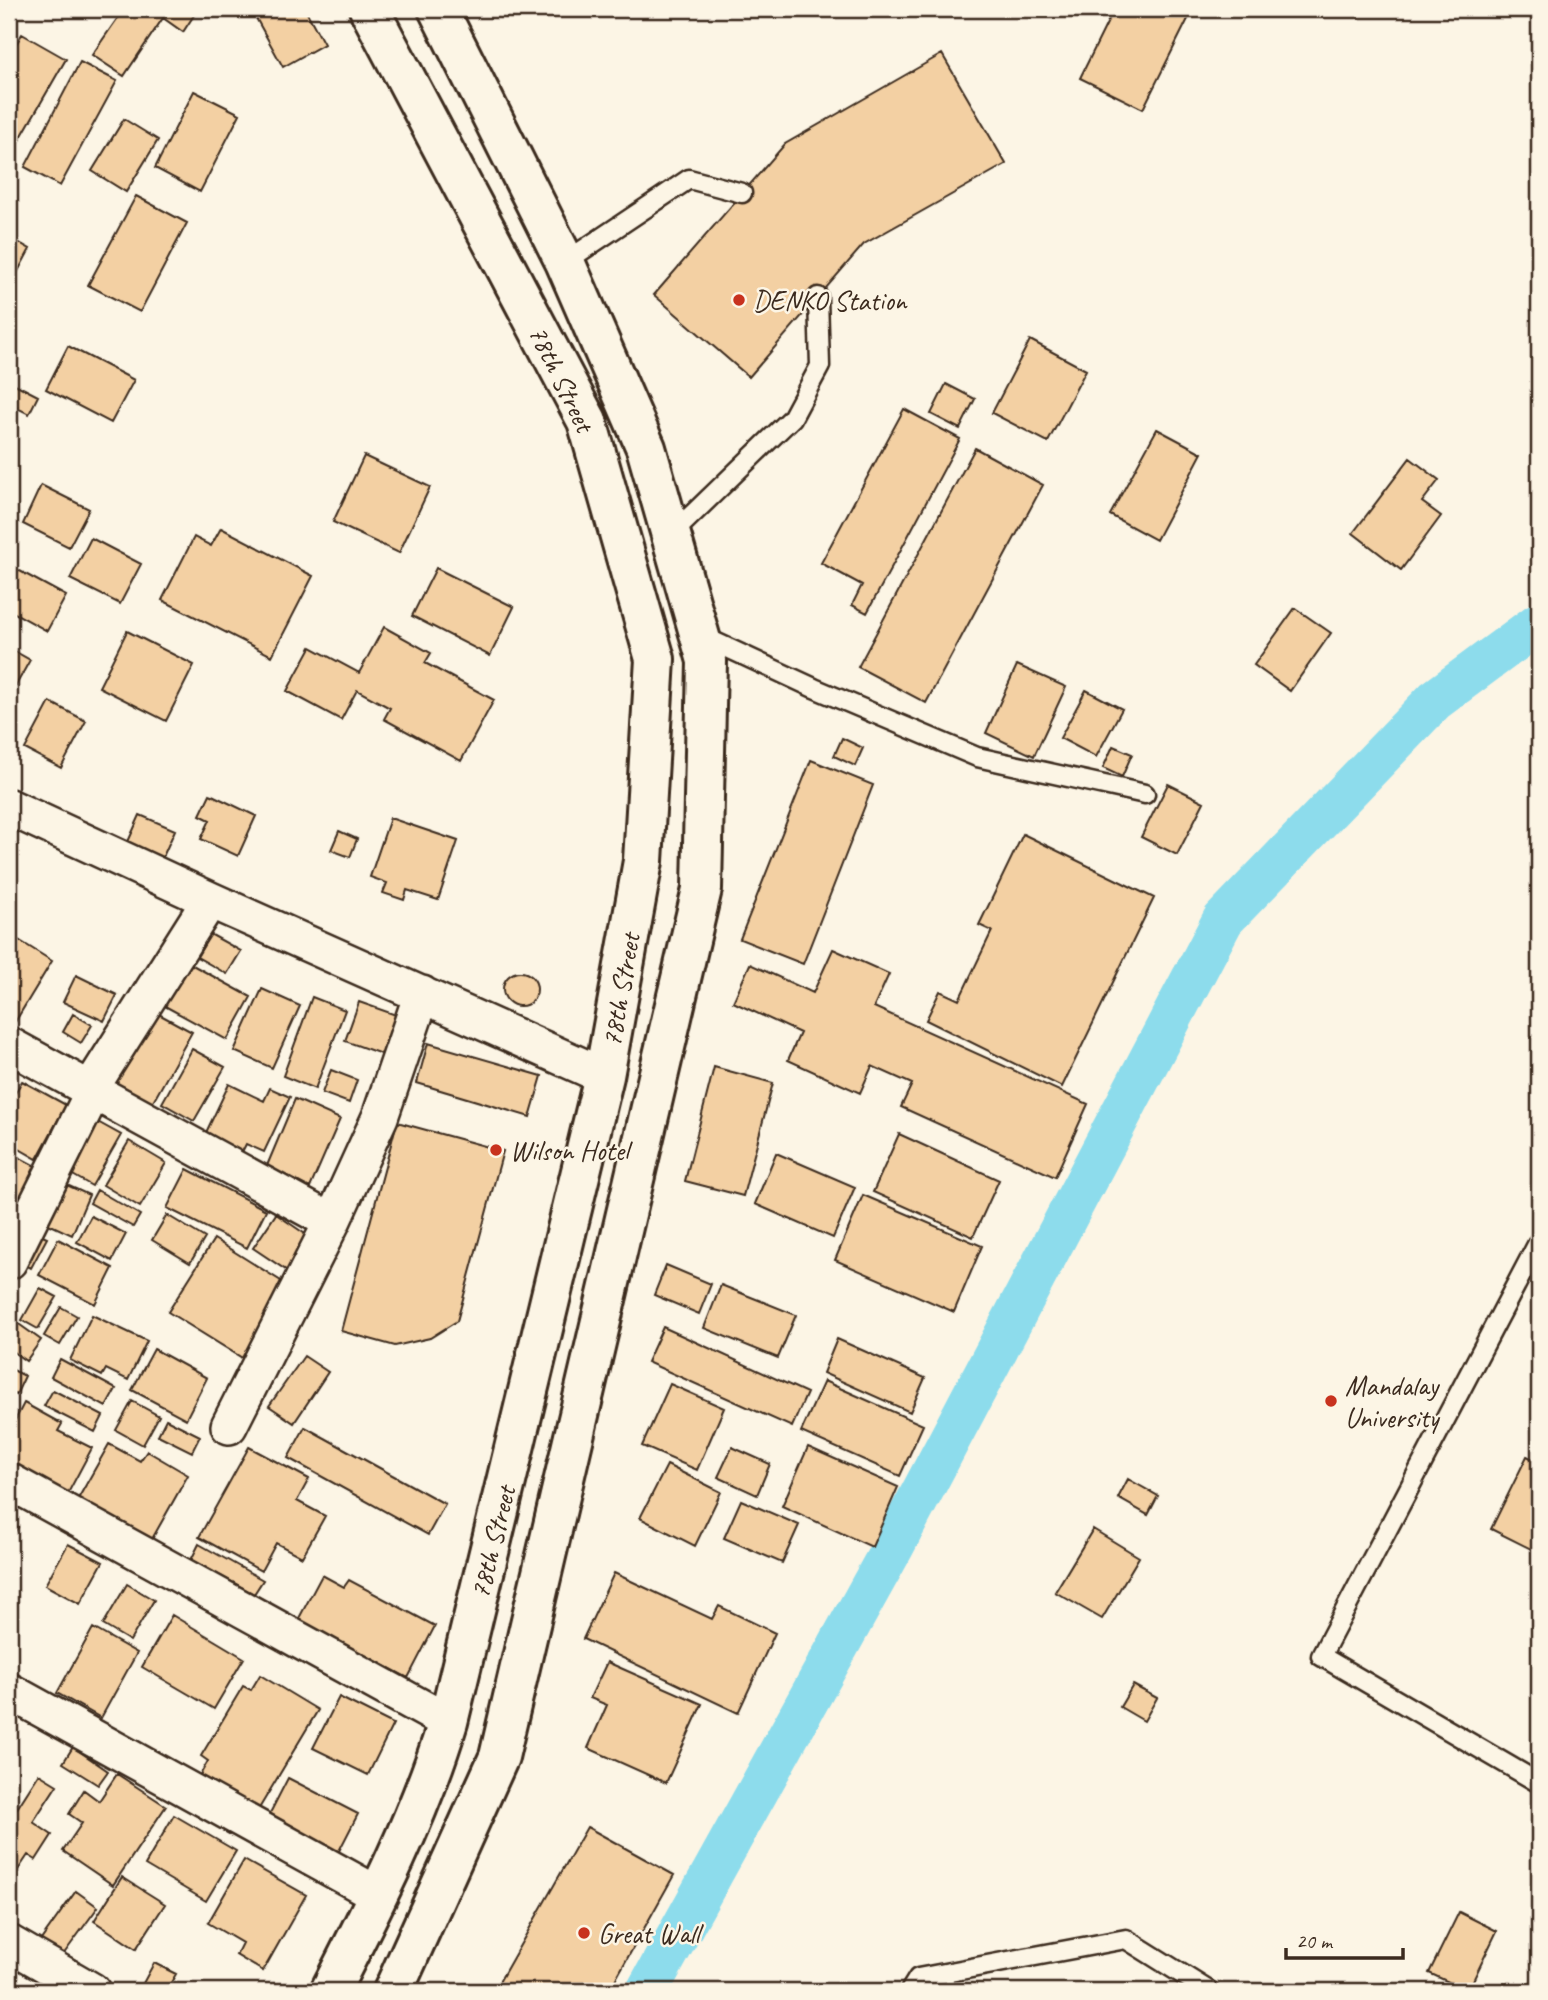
<svg xmlns="http://www.w3.org/2000/svg" width="1548" height="2000" viewBox="0 0 1548 2000" font-family="Caveat,sans-serif">
	<style>
		.lines { fill: none; stroke-linecap: round; stroke-linejoin: round }
		.canal { stroke: #8ddcec; stroke-width: 42 }
		.building { fill: #f3d0a3; stroke: #3b2a1e; stroke-width: 2 }
		.service-casing { stroke: #3b2a1e; stroke-width: 23 }
		.minor-casing { stroke: #3b2a1e; stroke-width: 40 }
		.primary-casing { stroke: #3b2a1e; stroke-width: 44 }
		.service { stroke: #fcf5e5; stroke-width: 18 }
		.minor { stroke: #fcf5e5; stroke-width: 35 }
		.primary { stroke: #fcf5e5; stroke-width: 38 }
		.poi-dot { fill: #c8321e; stroke: #fcf5e5; stroke-width: 2.5 }
		.labels { text-anchor: middle; stroke-width: 5; stroke-linejoin: round; paint-order: stroke }
		.poi-label { font-size: 28px; fill: #3b2a1e; stroke: #fcf5e5; text-anchor: start }
		.street-label { font-size: 28px; fill: #3b2a1e; stroke: #fcf5e5 }
	</style>
	<rect width="100%" height="100%" fill="#fcf5e5"/>
	<filter id="ink" filterUnits="userSpaceOnUse"><feTurbulence type="fractalNoise" baseFrequency=".0143" numOctaves="2"/><feDisplacementMap in="SourceGraphic" scale="14" xChannelSelector="R" yChannelSelector="G"/><feConvolveMatrix kernelMatrix="1 2 1 2 8 2 1 2 1" color-interpolation-filters="sRGB"/></filter>
	<g filter="url(#ink)">
		<g class="lines">
			<path class="canal" d="M 647,1991 L 893,1547 L 1223,920 L 1435,700 L 1539,623"/>
		</g>
		<path class="building" d="M 124,9 L 198,9 L 183,32 L 163,18 L 124,76 L 92,55 Z
			M 251,9 L 305,9 L 324,44 L 283,67 Z
			M 1114,9 L 1193,9 L 1143,109 L 1080,78 Z
			M 22,34 L 66,59 L 9,158 L 9,56 Z
			M 942,54 L 1006,164 L 864,244 L 749,377 L 654,295 L 785,144 Z
			M 80,62 L 117,81 L 60,186 L 25,167 Z
			M 194,91 L 240,114 L 200,192 L 155,168 Z
			M 124,119 L 158,140 L 126,192 L 92,171 Z
			M 136,196 L 187,223 L 140,312 L 88,285 Z
			M 9,237 L 30,249 L 9,288 Z
			M 1030,340 L 1086,370 L 1048,442 L 992,413 Z
			M 68,346 L 134,380 L 111,423 L 46,389 Z
			M 9,381 L 38,396 L 29,414 L 9,404 Z
			M 946,384 L 975,399 L 960,429 L 931,414 Z
			M 904,409 L 960,439 L 867,613 L 852,605 L 862,585 L 821,563 Z
			M 1157,429 L 1202,453 L 1156,540 L 1110,515 Z
			M 975,448 L 1043,485 L 926,703 L 858,667 Z
			M 364,456 L 430,487 L 399,553 L 333,522 Z
			M 1410,458 L 1439,480 L 1422,502 L 1441,516 L 1401,570 L 1353,533 Z
			M 41,485 L 89,509 L 69,547 L 23,524 Z
			M 221,528 L 313,576 L 272,656 L 162,600 L 194,537 L 211,546 Z
			M 91,538 L 141,564 L 120,604 L 70,579 Z
			M 436,568 L 514,607 L 490,656 L 412,616 Z
			M 18,570 L 66,596 L 47,631 L 9,610 L 9,587 Z
			M 1295,608 L 1331,633 L 1290,691 L 1254,665 Z
			M 384,627 L 431,653 L 425,663 L 494,700 L 461,761 L 384,719 L 390,708 L 357,690 L 341,720 L 287,691 L 311,647 L 359,673 Z
			M 127,631 L 194,665 L 166,721 L 99,687 Z
			M 9,648 L 30,660 L 9,698 Z
			M 1017,665 L 1066,687 L 1034,756 L 986,733 Z
			M 1086,690 L 1122,709 L 1096,757 L 1060,738 Z
			M 50,702 L 86,721 L 61,768 L 25,749 Z
			M 842,738 L 863,748 L 855,766 L 834,756 Z
			M 1113,746 L 1132,754 L 1122,777 L 1103,768 Z
			M 811,760 L 873,785 L 803,964 L 740,939 Z
			M 1168,784 L 1204,802 L 1177,855 L 1141,837 Z
			M 210,794 L 256,816 L 238,856 L 201,839 L 210,820 L 200,815 Z
			M 140,815 L 175,830 L 162,859 L 127,844 Z
			M 390,818 L 458,841 L 438,900 L 407,890 L 404,900 L 383,893 L 387,883 L 370,877 Z
			M 339,831 L 357,839 L 350,857 L 331,850 Z
			M 1023,834 L 1154,898 L 1062,1087 L 926,1020 L 940,991 L 959,1000 L 992,931 L 979,925 Z
			M 9,934 L 52,961 L 9,1032 Z
			M 210,934 L 241,951 L 227,974 L 197,957 Z
			M 833,949 L 889,974 L 874,1007 L 1088,1104 L 1055,1177 L 901,1107 L 912,1084 L 872,1066 L 860,1093 L 788,1060 L 800,1033 L 733,1002 L 750,964 L 813,993 Z
			M 187,962 L 251,997 L 227,1040 L 163,1005 Z
			M503 989a17 17 0 1 1 34 0a17 17 0 1 1-34 0Z
			M 76,975 L 117,995 L 104,1021 L 63,1002 Z
			M 262,989 L 300,1006 L 272,1068 L 234,1051 Z
			M 312,997 L 345,1010 L 315,1089 L 283,1076 Z
			M 359,1002 L 399,1016 L 384,1055 L 345,1041 Z
			M 155,1012 L 192,1032 L 148,1111 L 104,1086 Z
			M 73,1014 L 92,1025 L 81,1043 L 63,1032 Z
			M 428,1043 L 542,1076 L 530,1117 L 417,1083 Z
			M 192,1049 L 225,1067 L 194,1121 L 162,1103 Z
			M 714,1067 L 773,1083 L 743,1196 L 685,1181 Z
			M 331,1070 L 357,1080 L 349,1103 L 322,1093 Z
			M 22,1081 L 66,1105 L 37,1159 L 9,1143 L 9,1104 Z
			M 229,1084 L 264,1101 L 270,1088 L 290,1097 L 264,1152 L 246,1144 L 238,1160 L 201,1143 Z
			M 295,1099 L 340,1119 L 310,1188 L 266,1168 Z
			M 94,1120 L 121,1135 L 92,1186 L 64,1170 Z
			M 397,1122 L 503,1151 L 457,1321 L 430,1338 L 395,1346 L 341,1331 Z
			M 899,1134 L 999,1180 L 973,1237 L 873,1192 Z
			M 129,1141 L 166,1163 L 140,1207 L 103,1185 Z
			M 9,1152 L 41,1169 L 15,1214 L 9,1211 Z
			M 776,1153 L 855,1187 L 833,1238 L 755,1204 Z
			M 187,1169 L 266,1210 L 247,1248 L 167,1208 Z
			M 58,1181 L 89,1195 L 72,1235 L 40,1220 Z
			M 97,1190 L 140,1215 L 133,1227 L 90,1203 Z
			M 863,1195 L 982,1246 L 954,1312 L 835,1260 Z
			M 276,1214 L 314,1240 L 292,1274 L 253,1248 Z
			M 167,1215 L 205,1238 L 190,1263 L 152,1240 Z
			M 91,1216 L 126,1234 L 112,1261 L 77,1242 Z
			M 33,1232 L 47,1238 L 31,1268 L 18,1261 Z
			M 58,1239 L 113,1268 L 95,1304 L 39,1275 Z
			M 214,1239 L 289,1286 L 244,1359 L 168,1312 Z
			M 666,1265 L 711,1284 L 699,1314 L 654,1295 Z
			M 721,1285 L 796,1315 L 778,1358 L 704,1328 Z
			M 40,1288 L 57,1297 L 38,1329 L 22,1320 Z
			M 61,1307 L 77,1316 L 60,1345 L 44,1336 Z
			M 92,1315 L 147,1341 L 128,1380 L 106,1369 L 102,1376 L 70,1360 Z
			M 9,1317 L 41,1340 L 26,1361 L 9,1349 Z
			M 663,1327 L 807,1393 L 792,1427 L 647,1362 Z
			M 837,1339 L 925,1378 L 910,1412 L 823,1373 Z
			M 154,1349 L 207,1378 L 186,1419 L 132,1390 Z
			M 304,1356 L 328,1372 L 294,1423 L 269,1406 Z
			M 60,1359 L 116,1389 L 106,1407 L 51,1377 Z
			M 9,1368 L 25,1376 L 16,1395 L 9,1391 Z
			M 824,1381 L 923,1425 L 900,1476 L 801,1432 Z
			M 670,1384 L 724,1408 L 697,1470 L 642,1446 Z
			M 53,1390 L 103,1416 L 95,1432 L 44,1406 Z
			M 132,1401 L 159,1416 L 143,1445 L 116,1430 Z
			M 24,1403 L 62,1424 L 58,1431 L 92,1448 L 67,1495 L 9,1465 L 9,1432 Z
			M 166,1419 L 200,1436 L 192,1452 L 158,1435 Z
			M 305,1427 L 445,1504 L 428,1535 L 288,1458 Z
			M 109,1444 L 140,1461 L 147,1451 L 188,1475 L 147,1548 L 74,1506 Z
			M 249,1447 L 309,1479 L 297,1501 L 325,1516 L 302,1557 L 276,1543 L 261,1571 L 199,1537 Z
			M 732,1447 L 770,1464 L 757,1495 L 718,1477 Z
			M 808,1447 L 898,1487 L 872,1547 L 782,1506 Z
			M 1527,1456 L 1539,1462 L 1539,1553 L 1491,1529 Z
			M 667,1465 L 721,1492 L 695,1546 L 640,1518 Z
			M 1128,1479 L 1158,1496 L 1148,1515 L 1118,1498 Z
			M 741,1500 L 799,1525 L 782,1563 L 724,1538 Z
			M 9,1522 L 18,1527 L 9,1542 Z
			M 1093,1529 L 1139,1557 L 1102,1619 L 1055,1592 Z
			M 68,1544 L 103,1562 L 80,1604 L 45,1585 Z
			M 199,1544 L 263,1580 L 254,1594 L 191,1560 Z
			M 614,1573 L 712,1619 L 719,1606 L 775,1633 L 738,1713 L 583,1639 Z
			M 322,1575 L 344,1587 L 349,1580 L 435,1626 L 408,1678 L 298,1620 Z
			M 127,1584 L 154,1600 L 130,1641 L 103,1625 Z
			M 172,1615 L 244,1658 L 214,1709 L 142,1667 Z
			M 93,1628 L 137,1653 L 101,1718 L 57,1693 Z
			M 607,1662 L 702,1704 L 666,1783 L 588,1748 L 607,1705 L 590,1698 Z
			M 260,1675 L 318,1710 L 254,1817 L 196,1782 L 208,1761 L 201,1756 L 243,1686 L 251,1690 Z
			M 1133,1685 L 1157,1698 L 1144,1721 L 1120,1707 Z
			M 339,1697 L 393,1724 L 368,1775 L 313,1748 Z
			M 73,1747 L 108,1771 L 98,1785 L 63,1763 Z
			M 39,1774 L 57,1785 L 33,1822 L 52,1835 L 36,1860 L 28,1855 L 12,1879 L 9,1876 L 9,1805 L 16,1810 Z
			M 117,1774 L 166,1806 L 113,1885 L 63,1851 L 82,1823 L 69,1814 L 84,1790 L 99,1801 Z
			M 288,1778 L 358,1814 L 338,1853 L 268,1817 Z
			M 174,1815 L 236,1851 L 206,1901 L 145,1865 Z
			M 587,1827 L 674,1875 L 609,1991 L 494,1991 Z
			M 244,1860 L 306,1895 L 263,1971 L 236,1955 L 242,1943 L 208,1923 Z
			M 122,1877 L 165,1904 L 136,1949 L 94,1921 Z
			M 76,1891 L 98,1907 L 63,1955 L 41,1940 Z
			M 1459,1912 L 1497,1931 L 1468,1991 L 1429,1973 Z
			M 154,1963 L 176,1974 L 166,1991 L 153,1991 L 142,1985 Z"/>
		<g class="lines">
			<g class="service-casing">
				<path id="service" d="M 565,262 L 689,179 L 742,193
					M 671,535 L 792,418 L 820,366 L 818,297
					M 702,636 L 814,688 L 977,757 L 1145,794
					M 1539,1241 L 1321,1656 L 1539,1783
					M 910,1991 L 918,1978 L 1126,1939 L 1209,1991"/>
			</g>
			<g class="minor-casing">
				<path id="minor" d="M 9,807 L 210,900 L 604,1076
					M 9,1045 L 332,1222
					M 9,1261 L 87,1104 L 89,1091 L 210,900
					M 229,1426 L 332,1222 L 380,1117 L 422,994
					M 9,1481 L 448,1722
					M 9,1691 L 379,1895
					M 9,1943 L 92,1991"/>
			</g>
			<g class="primary-casing">
				<path id="primary" d="M 330,1991 C 374,1905 420,1815 448,1722 L 604,1076 L 643,861 L 655,659 L 587,421 L 369,9
					M 393,1991 L 499,1757 L 702,889 L 707,661 L 646,448 L 565,262 L 438,9"/>
			</g>
			<use href="#service" class="service"/>
			<use href="#minor" class="minor"/>
			<use href="#primary" class="primary"/>
		</g>
	</g>
	<g class="poi-dot">
		<circle cx="739" cy="300" r="7"/>
		<circle cx="496" cy="1150" r="7"/>
		<circle cx="1331" cy="1401" r="7"/>
		<circle cx="584" cy="1933" r="7"/>
	</g>
	<g class="labels">
		<g class="poi-label">
			<text x="753" y="310">DENKO Station</text>
			<text x="510" y="1160">Wilson Hotel</text>
			<text x="1345" y="1395">Mandalay<tspan x="1345" dy="32">University</tspan></text>
			<text x="598" y="1943">Great Wall</text>
		</g>
		<g class="street-label">
			<text transform="translate(562 378) rotate(64)" y="10">78th Street</text>
			<text transform="translate(620 990) rotate(-80)" y="10">78th Street</text>
			<text transform="translate(492 1542) rotate(-76)" y="10">78th Street</text>
		</g>
	</g>
	<rect width="1548" height="2000" fill="none" stroke="#fcf5e5" stroke-width="35"/>
	<rect x="18" y="18" width="1513" height="1965" fill="none" stroke="#3b2a1e" stroke-width="2.5" filter="url(#ink)"/>
	<path d="M1286 1948v10h117v-10" fill="none" stroke="#3b2a1e" stroke-width="3.5"/>
	<text x="1296" y="1948" font-size="21" fill="#3b2a1e" stroke="#fcf5e5" stroke-width="5" paint-order="stroke">20 m</text>
</svg>
